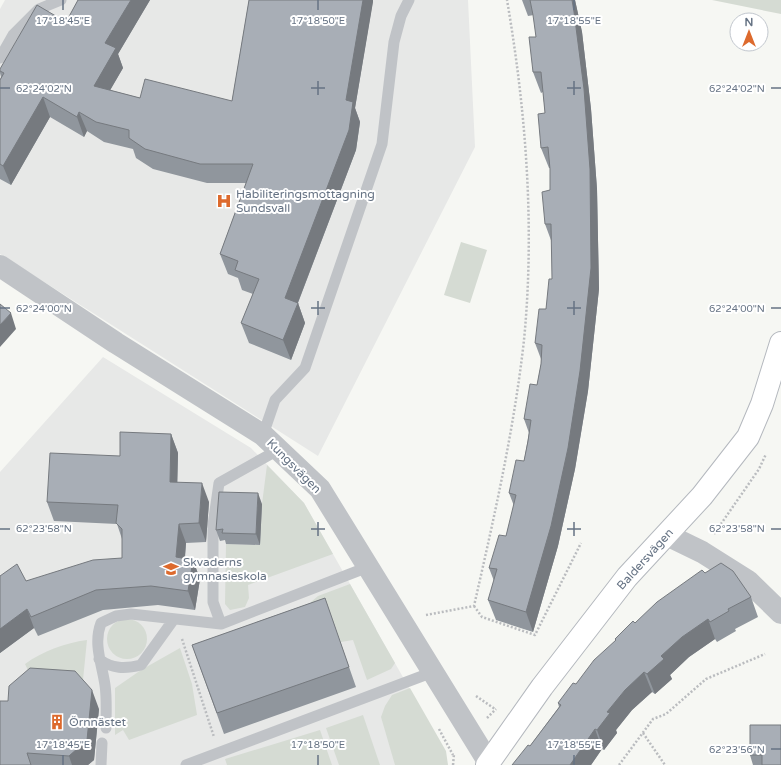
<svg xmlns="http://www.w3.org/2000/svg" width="781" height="765" viewBox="0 0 781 765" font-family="'Varela Round',sans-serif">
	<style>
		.built { fill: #e7e8e7 }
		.green { fill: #d5dbd3 }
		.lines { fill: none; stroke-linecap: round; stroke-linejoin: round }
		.secondary-casing { stroke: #b4b8be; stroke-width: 24 }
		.path { stroke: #babcbf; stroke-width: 2.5; stroke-dasharray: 2 2; stroke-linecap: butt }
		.lane { stroke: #c0c3c7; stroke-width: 11 }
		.street { stroke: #c0c3c7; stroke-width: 22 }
		.secondary { stroke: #fff; stroke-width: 22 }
		.wall { fill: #90969d }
		.shaded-wall { fill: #767a7f }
		.building { fill: #a8aeb6; stroke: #767a7f }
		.ticks { fill: none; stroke: #667384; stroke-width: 1.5 }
		.labels { text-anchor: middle; stroke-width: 4; stroke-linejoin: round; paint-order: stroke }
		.poi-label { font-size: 12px; fill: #667384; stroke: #fff; text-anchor: start }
		.street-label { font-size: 12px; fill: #667384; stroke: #fff }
		.ticks-label { font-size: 10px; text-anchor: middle; fill: #667384; stroke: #fff; stroke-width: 4; stroke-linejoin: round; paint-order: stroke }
	</style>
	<rect width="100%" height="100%" fill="#f6f7f3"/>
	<path class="built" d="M 5,0 L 468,0 L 475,147 L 318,456 L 0,254 L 0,9 Z
		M 103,357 L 251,448 L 304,503 L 429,723 L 448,765 L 0,765 L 0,472 Z"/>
	<path class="green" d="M 712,0 L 781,0 L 781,14 Z
		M 461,242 L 487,250 L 470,303 L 444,295 Z
		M 267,465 L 304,503 L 333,554 L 248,585 L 249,598 L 245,607 L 230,610 L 225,604 L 226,544 L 260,545 L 262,504 Z
		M 350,584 L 395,663 L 391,669 L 367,680 L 353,640 L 341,642 L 332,618 L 310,610 L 311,602 L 318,596 Z
		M107 639a20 20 0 1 1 40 0a20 20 0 1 1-40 0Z
		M 87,640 L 82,690 L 36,687 L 25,664 C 43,651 65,643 87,640 Z
		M 180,648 L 192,684 L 197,715 L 129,740 L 123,730 L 115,735 L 115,688 L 141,670 Z
		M 410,688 L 446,751 L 448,765 L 395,765 L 381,717 L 385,706 L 392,695 Z
		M 363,715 L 380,765 L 339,765 L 326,728 Z
		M 320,730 L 332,765 L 227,765 L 225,759 Z"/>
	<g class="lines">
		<g class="secondary-casing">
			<path id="secondary" d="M 487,765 L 542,687 L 627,577 L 702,496 L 748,437 L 762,404 L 781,343"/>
		</g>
		<path class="path" d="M 714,534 L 759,469 L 766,454
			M 474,606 L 482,617 L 535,635 L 581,543
			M 426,615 L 474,606 C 494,518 514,430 524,340 C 535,227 526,111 507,0
			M 182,639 L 214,737
			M 476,696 L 495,709
			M 487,718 L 496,709
			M 439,729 L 453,755
			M 643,733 L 665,765
			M 453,765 L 454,754
			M 619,765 L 653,719 L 666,714 L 706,679 L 765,654"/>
		<path class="lane" d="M 0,58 L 13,35 L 39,9 L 61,0
			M 263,435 L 275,400 L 305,368 L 382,144 L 394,42 L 401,16 L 409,0
			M 221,624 L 368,567
			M 99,659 C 112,669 125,669 141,665 L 174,619
			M 106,728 C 106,714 107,699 105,685 C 102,664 93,644 101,623 L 116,616 L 131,614 L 221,624 L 213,602 L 213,525 L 219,483 L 278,450
			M 101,765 L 102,743
			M 186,765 L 433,672"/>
		<path class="street" d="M 0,266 L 116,343 L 263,435 L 320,489 L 489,763
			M 667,535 L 702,552 L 748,581 L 781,613"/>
		<use href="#secondary" class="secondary"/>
	</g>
	<path class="wall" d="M 78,0 L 150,0 L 118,54 L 123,68 L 110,90 L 140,98 L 232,101 L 249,0 L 373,0 L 355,108 L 360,122 L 356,150 L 298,303 L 305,323 L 291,360 L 249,343 L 241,323 L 253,294 L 242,290 L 238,278 L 228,274 L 220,254 L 246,183 L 207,183 L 153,169 L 136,158 L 133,149 L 104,142 L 87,131 L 84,137 L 50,117 L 11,185 L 0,179 L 0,80 L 1,77 L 0,73 L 0,69 L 66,22 Z
		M 522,0 L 575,0 L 582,32 L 591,109 L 597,189 L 599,289 L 588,391 L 575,469 L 558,546 L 533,632 L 496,620 L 488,600 L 494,581 L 489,568 L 506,536 L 514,506 L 509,493 L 524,461 L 529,433 L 524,419 L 537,385 L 541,364 L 541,359 L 535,343 L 546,309 L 552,279 L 552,243 L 545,224 L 550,190 L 550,168 L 549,168 L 541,148 L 545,113 L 543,92 L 541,93 L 533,72 L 536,37 L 534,15 L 528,16 Z
		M 171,434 L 178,453 L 177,482 L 209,502 L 206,542 L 186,543 L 185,559 L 193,560 L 200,579 L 195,610 L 158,605 L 103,610 L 38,636 L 34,628 L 0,653 L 0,576 L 26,581 L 122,558 L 122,539 L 117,524 L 54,521 L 47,502 L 120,456 Z
		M 262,504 L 260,545 L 226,544 L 225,540 L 220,541 L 216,530 Z
		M 705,573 L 751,597 L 758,617 L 735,629 L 736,631 L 717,642 L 715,639 L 689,657 L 670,675 L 672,679 L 655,694 L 652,692 L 632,710 L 616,730 L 617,733 L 604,750 L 602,749 L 591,765 L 512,765 L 530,746 L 559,707 L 558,703 L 576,684 L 616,640 L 615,639 L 635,623 Z
		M 325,598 L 356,687 L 224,734 L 192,645 Z
		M 99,709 L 94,760 L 88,765 L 0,765 Z
		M 781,725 L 781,765 L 753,765 L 750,755 Z"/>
	<path class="shaded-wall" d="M 131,0 L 150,0 L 118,54 L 123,68 L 101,106 L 94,86 L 105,43 Z
		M 363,0 L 373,0 L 373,2 L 355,108 L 360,122 L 356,150 L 292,318 L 285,298 Z
		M 572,0 L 575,0 L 582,32 L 591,109 L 597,189 L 599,289 L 588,391 L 575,469 L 558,546 L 533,632 L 526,612 L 574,12 Z
		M 43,97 L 50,117 L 11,185 L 3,166 Z
		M 79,112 L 87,131 L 84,137 L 77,117 Z
		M 298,303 L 305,323 L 291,360 L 283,340 Z
		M 11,313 L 16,329 L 0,347 L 0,325 Z
		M 171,434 L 178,453 L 177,501 L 170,482 Z
		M 202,483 L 209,502 L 206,542 L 199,523 Z
		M 258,493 L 262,504 L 260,545 L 256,534 Z
		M 179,524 L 186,543 L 183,577 L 176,557 Z
		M 193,560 L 200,579 L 195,610 L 188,591 Z
		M 27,609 L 34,628 L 0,653 L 0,629 Z
		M 708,619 L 715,639 L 689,657 L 670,675 L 672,679 L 655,694 L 647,674 L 661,656 L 682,637 Z
		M 644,672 L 652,692 L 632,710 L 616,730 L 617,733 L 604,750 L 597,730 L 607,712 L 625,690 Z
		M 92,690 L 99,709 L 94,760 L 88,765 L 72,765 L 69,756 Z
		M 595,729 L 602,749 L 591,765 L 570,765 Z"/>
	<path class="building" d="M 78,0 L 131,0 L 105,43 L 116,48 L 94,86 L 140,98 L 145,79 L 232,101 L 249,0 L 363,0 L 346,100 L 353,102 L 349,130 L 285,298 L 298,303 L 283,340 L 241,323 L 259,279 L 235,270 L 238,261 L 220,254 L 253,164 L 200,164 L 145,149 L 129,138 L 129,130 L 96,122 L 79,112 L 77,117 L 43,97 L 3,166 L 0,164 L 0,80 L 4,73 L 0,71 L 0,69 L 37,5 L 66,22 Z
		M 530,0 L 572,0 L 574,12 L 584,89 L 590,169 L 591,268 L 580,371 L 568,448 L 551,526 L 526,612 L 488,600 L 497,569 L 489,568 L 499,535 L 506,536 L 516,495 L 509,493 L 516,460 L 524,461 L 528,441 L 531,420 L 524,419 L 530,384 L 537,385 L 541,364 L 542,345 L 535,343 L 539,309 L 546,309 L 549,279 L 552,279 L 551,224 L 545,224 L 542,192 L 550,190 L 550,169 L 548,147 L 541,148 L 538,114 L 545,113 L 541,72 L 533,72 L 529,37 L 536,37 L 533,15 Z
		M 0,304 L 11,313 L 0,325 Z
		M 120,432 L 171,434 L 170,482 L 202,483 L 199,523 L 179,524 L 176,557 L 193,560 L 188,591 L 151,586 L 96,590 L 31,617 L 27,609 L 0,629 L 0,576 L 17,564 L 26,581 L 93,560 L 122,558 L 122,529 L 116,523 L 118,505 L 47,502 L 50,453 L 120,456 Z
		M 219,492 L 258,493 L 256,534 L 222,533 L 223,529 L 216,530 Z
		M 721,563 L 733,571 L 751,597 L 728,609 L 729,611 L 710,622 L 708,619 L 682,637 L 661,656 L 664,659 L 647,674 L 644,672 L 625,690 L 607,712 L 610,713 L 597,730 L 595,729 L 570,765 L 512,765 L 528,745 L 530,746 L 561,705 L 558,703 L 573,683 L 576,684 L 594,660 L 616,640 L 615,639 L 633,621 L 635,623 L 657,602 L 702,570 L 705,573 Z
		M 325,598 L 349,667 L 217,713 L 192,645 Z
		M 30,668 L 75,671 L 92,690 L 87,740 L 69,756 L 27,753 L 31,765 L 0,765 L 0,701 L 8,701 L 9,686 Z
		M 750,725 L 781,725 L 781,765 L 762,765 L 762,755 L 750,755 Z"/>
	<path class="ticks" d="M 63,0 L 63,10M 318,0 L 318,10M 574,0 L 574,10M 318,81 L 318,95M 574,81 L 574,95M 0,88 L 10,88M 311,88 L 325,88M 567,88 L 581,88M 771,88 L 781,88M 318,301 L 318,315M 574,301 L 574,315M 0,308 L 10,308M 311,308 L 325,308M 567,308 L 581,308M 771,308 L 781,308M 318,522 L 318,536M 574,522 L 574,536M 0,529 L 10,529M 311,529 L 325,529M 567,529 L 581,529M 771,529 L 781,529M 771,749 L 781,749M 63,755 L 63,765M 318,755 L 318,765M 574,755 L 574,765"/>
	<defs>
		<g id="hospital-bare" transform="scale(1.2)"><path d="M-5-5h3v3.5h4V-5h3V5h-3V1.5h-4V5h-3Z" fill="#dd6a2d" stroke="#fff" stroke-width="2.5" paint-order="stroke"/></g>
		<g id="school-bare" transform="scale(1.2)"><path d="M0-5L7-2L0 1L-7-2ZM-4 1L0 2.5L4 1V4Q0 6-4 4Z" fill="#dd6a2d" stroke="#fff" stroke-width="2.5" paint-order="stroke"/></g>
		<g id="building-bare" transform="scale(1.2)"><path d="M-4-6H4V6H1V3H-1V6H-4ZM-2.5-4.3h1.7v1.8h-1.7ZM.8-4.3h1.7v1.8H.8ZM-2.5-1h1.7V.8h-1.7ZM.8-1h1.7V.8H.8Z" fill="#dd6a2d" stroke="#fff" stroke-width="2.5" paint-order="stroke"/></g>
	</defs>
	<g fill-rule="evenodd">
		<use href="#hospital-bare" x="224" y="201"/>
		<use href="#school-bare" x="171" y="569"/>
		<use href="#building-bare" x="57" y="722"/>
	</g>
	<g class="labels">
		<g class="poi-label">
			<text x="236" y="198">Habiliteringsmottagning<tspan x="236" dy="14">Sundsvall</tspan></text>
			<text x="183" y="566">Skvaderns<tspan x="183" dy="14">gymnasieskola</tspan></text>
			<text x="69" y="726">Örnnästet</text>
		</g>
		<g class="street-label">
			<text transform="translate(294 466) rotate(45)" y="4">Kungsvägen</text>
			<text transform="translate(645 559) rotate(-48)" y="4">Baldersvägen</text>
		</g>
	</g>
	<g class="ticks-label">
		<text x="63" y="24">17°18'45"E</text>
		<text x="318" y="24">17°18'50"E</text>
		<text x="574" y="24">17°18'55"E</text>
		<text x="44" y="92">62°24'02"N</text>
		<text x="737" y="92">62°24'02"N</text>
		<text x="44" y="312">62°24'00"N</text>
		<text x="737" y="312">62°24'00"N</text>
		<text x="44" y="532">62°23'58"N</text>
		<text x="737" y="532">62°23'58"N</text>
		<text x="63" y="748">17°18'45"E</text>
		<text x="318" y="748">17°18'50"E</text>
		<text x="574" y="748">17°18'55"E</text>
		<text x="737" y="753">62°23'56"N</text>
	</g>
	<g transform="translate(749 32)"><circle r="19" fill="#ffffff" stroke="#c2c7ce"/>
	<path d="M0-3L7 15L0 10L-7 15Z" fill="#dd6a2d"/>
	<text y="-6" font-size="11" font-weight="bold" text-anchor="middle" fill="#667384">N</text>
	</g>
</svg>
